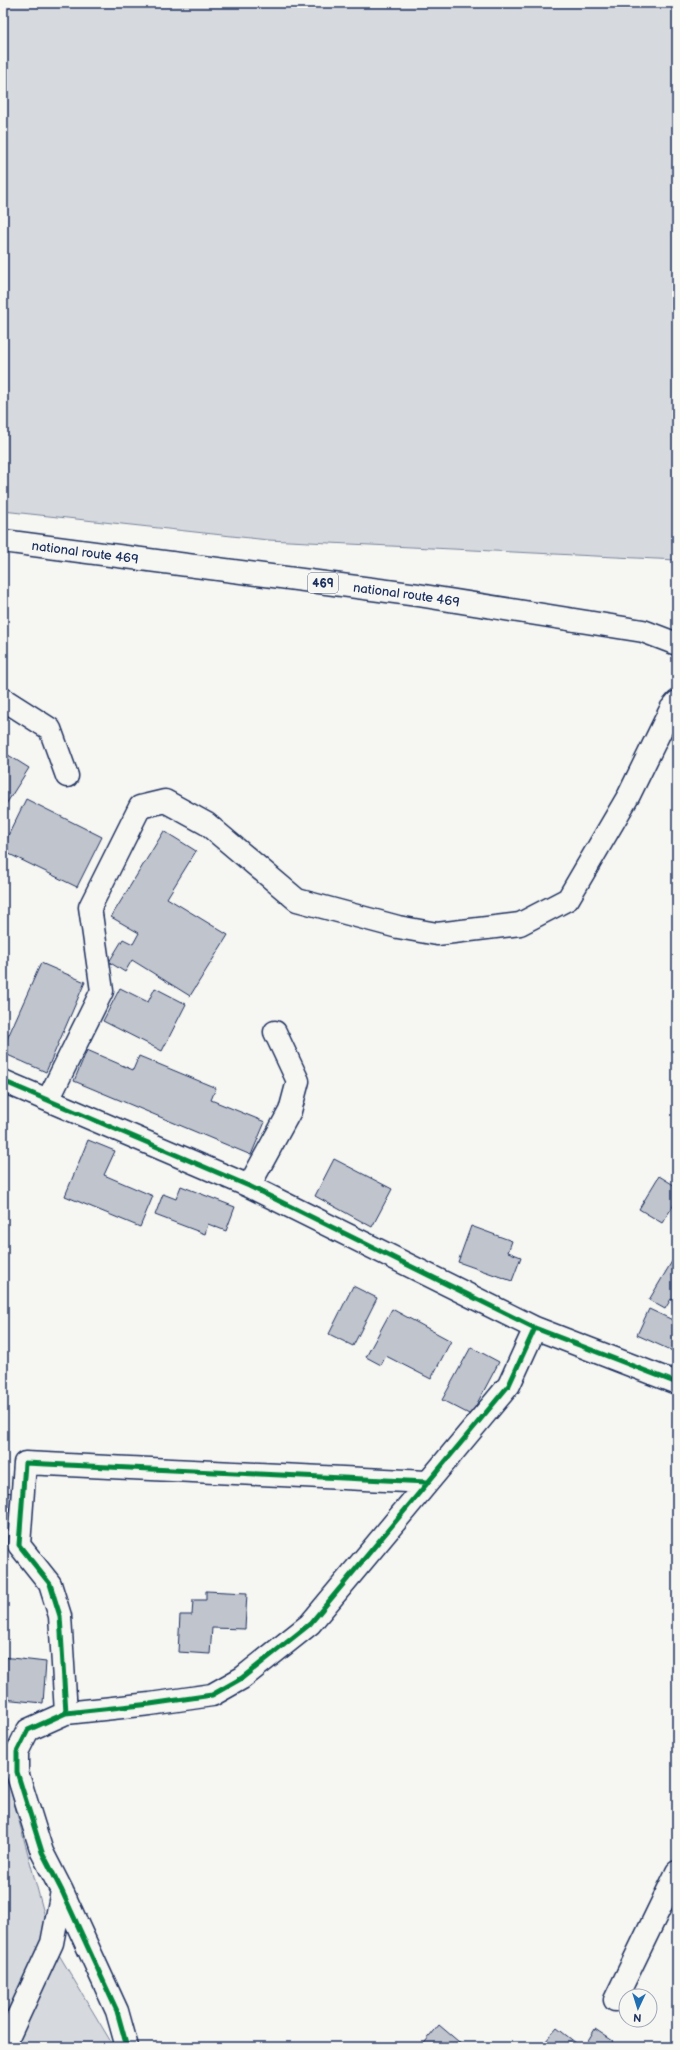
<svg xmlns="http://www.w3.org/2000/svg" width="680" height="2050" viewBox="0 0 680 2050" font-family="'Balsamiq Sans',sans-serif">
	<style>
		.green { fill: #d6d9dd; stroke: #78849e }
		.building { fill: #c0c4cd; stroke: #1b2f5e }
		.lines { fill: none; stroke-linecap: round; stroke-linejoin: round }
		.minor-casing { stroke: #1b2f5e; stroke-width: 25 }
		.highway-casing { stroke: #1b2f5e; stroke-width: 25 }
		.minor { stroke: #f6f6f2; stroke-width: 22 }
		.highway { stroke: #f6f6f2; stroke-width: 22 }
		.cycleway-casing { stroke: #f6f6f2; stroke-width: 8 }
		.cycleway { stroke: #00873e; stroke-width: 5 }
		.labels { text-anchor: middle; stroke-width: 3; stroke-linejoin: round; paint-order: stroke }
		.shield { fill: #f6f6f2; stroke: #5d6b8a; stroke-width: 1 }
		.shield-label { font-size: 12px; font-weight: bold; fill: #1b2f5e }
		.street-label { font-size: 13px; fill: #1b2f5e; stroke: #f6f6f2 }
	</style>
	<rect width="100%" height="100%" fill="#f6f6f2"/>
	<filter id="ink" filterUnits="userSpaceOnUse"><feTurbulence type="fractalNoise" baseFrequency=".025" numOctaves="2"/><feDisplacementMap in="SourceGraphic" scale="8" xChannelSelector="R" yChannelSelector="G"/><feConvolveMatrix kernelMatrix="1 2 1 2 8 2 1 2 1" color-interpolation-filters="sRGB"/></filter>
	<g filter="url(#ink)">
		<path class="green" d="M 3,3 L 677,3 L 677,560 L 268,540 L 3,511 Z
			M 3,1762 L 52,1943 L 114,2047 L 3,2047 Z"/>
		<path class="building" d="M 5,753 L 29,768 L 3,809 L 3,756 Z
			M 26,799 L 102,837 L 77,887 L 3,851 L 3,846 Z
			M 164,831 L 196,851 L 167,898 L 228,935 L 190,996 L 132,960 L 125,972 L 109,962 L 123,939 L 133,944 L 139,933 L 111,917 Z
			M 41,963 L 85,982 L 46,1072 L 3,1053 L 3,1048 Z
			M 120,988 L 148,1002 L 155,988 L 186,1004 L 162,1051 L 103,1021 Z
			M 87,1050 L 133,1070 L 139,1056 L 216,1088 L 211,1100 L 265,1122 L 251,1155 L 74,1081 Z
			M 88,1140 L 115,1151 L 104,1175 L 153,1196 L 140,1227 L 65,1196 Z
			M 334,1159 L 392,1189 L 372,1227 L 315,1196 Z
			M 659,1176 L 677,1187 L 677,1200 L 662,1223 L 639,1209 Z
			M 181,1186 L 235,1207 L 226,1231 L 208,1224 L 205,1234 L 155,1215 L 163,1194 L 176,1199 Z
			M 471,1226 L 512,1241 L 508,1252 L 521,1257 L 512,1281 L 458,1262 Z
			M 677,1253 L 677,1302 L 671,1299 L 665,1309 L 649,1300 Z
			M 353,1286 L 377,1298 L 353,1346 L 329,1334 Z
			M 392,1309 L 451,1341 L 431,1379 L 386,1356 L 381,1365 L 366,1357 Z
			M 649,1309 L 677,1322 L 677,1353 L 637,1335 Z
			M 471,1347 L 499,1362 L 471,1415 L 442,1400 Z
			M 3,1492 L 14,1493 L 12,1512 L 3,1511 Z
			M 206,1591 L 247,1593 L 245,1629 L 212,1628 L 210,1654 L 178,1652 L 180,1615 L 192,1615 L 193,1600 L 206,1600 Z
			M 3,1657 L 46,1662 L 43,1703 L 3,1699 Z
			M 439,2025 L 465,2047 L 421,2047 Z
			M 557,2028 L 576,2043 L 573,2047 L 552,2047 L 545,2042 Z
			M 595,2029 L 613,2041 L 609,2047 L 584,2047 Z"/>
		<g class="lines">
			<g class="minor-casing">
				<path id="minor" d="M 3,699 L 50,729 L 67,776
					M 3,1081 L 249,1186 L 535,1328 L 677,1383
					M 48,1100 L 102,991 L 90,907 L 140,807 L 165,801 L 207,824 L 297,900 L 398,927 L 437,934 L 520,924 L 568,899 L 629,795 L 671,709 L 677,702
					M 249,1186 L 290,1111 L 298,1081 L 275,1032
					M 66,1713 L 60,1616 L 50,1584 L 19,1545 L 25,1463 L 427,1482
					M 615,2000 L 677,1872
					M 3,2043 L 8,2038 L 52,1943 L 62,1891
					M 127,2047 L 117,2011 L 62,1891 L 42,1852 L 17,1772 L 17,1752 L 28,1730 L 66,1713 L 150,1704 L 212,1695 L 242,1678 L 310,1624 L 509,1385 L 535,1328"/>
			</g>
			<g class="highway-casing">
				<g id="highway">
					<path id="s1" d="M 3,541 L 418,595 L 643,631 L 677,644"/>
				</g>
			</g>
			<use href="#minor" class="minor"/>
			<use href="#highway" class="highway"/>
			<g class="cycleway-casing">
				<path id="cycleway" d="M 3,1081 L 249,1186 L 535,1328 L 677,1383
					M 66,1713 L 60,1616 L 50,1584 L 19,1545 L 25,1463 L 427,1482
					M 127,2047 L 117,2011 L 62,1891 L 42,1852 L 17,1772 L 17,1752 L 28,1730 L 66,1713 L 150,1704 L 212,1695 L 242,1678 L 310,1624 L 509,1385 L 535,1328"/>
			</g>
			<use href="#cycleway" class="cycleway"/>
		</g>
	</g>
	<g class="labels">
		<rect class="shield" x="308" y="573" width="30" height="20" rx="3"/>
		<g class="shield-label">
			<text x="323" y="587">469</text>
		</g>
		<g class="street-label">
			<text dy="5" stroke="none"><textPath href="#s1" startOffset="83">national route 469</textPath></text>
			<text dy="5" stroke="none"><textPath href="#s1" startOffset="407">national route 469</textPath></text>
		</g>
	</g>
	<rect width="680" height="2050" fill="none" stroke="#f6f6f2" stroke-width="16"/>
	<rect x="8" y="8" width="664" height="2034" fill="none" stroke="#1b2f5e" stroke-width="1.5" filter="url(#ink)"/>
	<g transform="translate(638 2008) rotate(184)"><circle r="19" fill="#f6f6f2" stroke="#9ea6b7"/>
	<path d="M0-3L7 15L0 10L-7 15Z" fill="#1f6fb2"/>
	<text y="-6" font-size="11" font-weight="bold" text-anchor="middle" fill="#1b2f5e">N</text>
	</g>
</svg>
